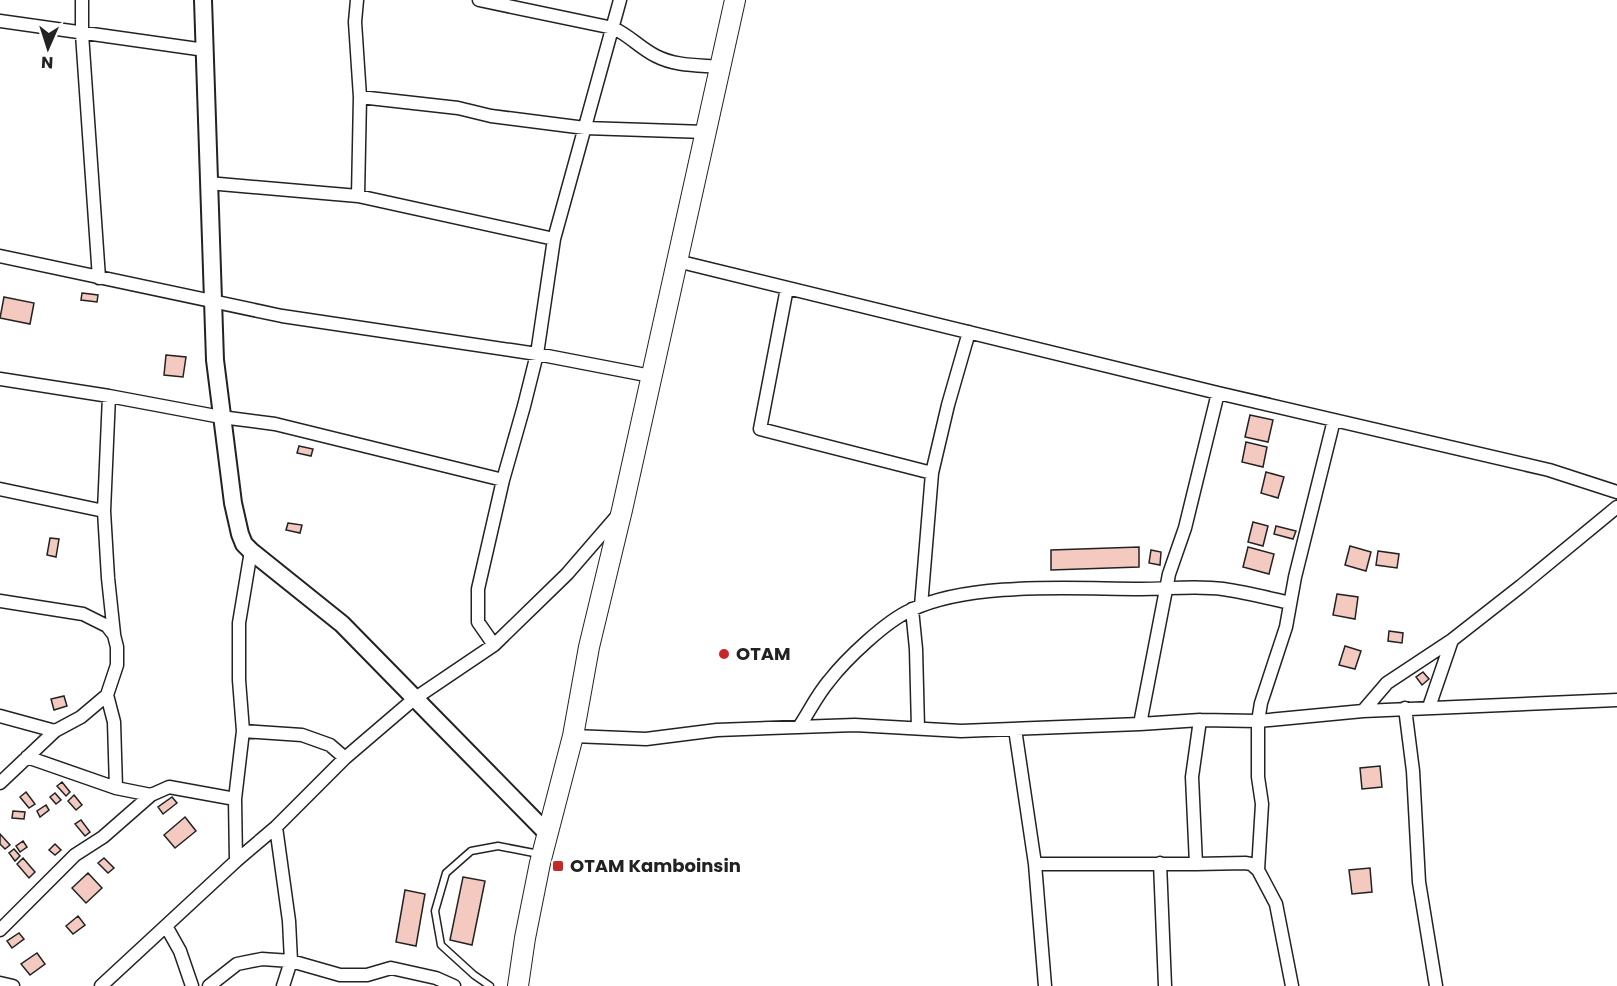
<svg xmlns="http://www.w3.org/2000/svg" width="1617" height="986" viewBox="0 0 1617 986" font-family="Poppins,sans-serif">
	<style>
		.building { fill: #f3c9c0; stroke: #222; stroke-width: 1.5 }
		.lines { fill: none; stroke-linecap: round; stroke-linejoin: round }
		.service-casing { stroke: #222; stroke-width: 9 }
		.minor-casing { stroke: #222; stroke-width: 15 }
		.tertiary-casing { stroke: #222; stroke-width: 20 }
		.primary-casing { stroke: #222; stroke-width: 22 }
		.service { stroke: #fff; stroke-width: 6 }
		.minor { stroke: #fff; stroke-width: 12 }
		.tertiary { stroke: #fff; stroke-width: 16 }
		.primary { stroke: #fff; stroke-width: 20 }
		.poi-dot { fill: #c62828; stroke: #fff; stroke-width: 2 }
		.labels { text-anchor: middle; stroke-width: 4.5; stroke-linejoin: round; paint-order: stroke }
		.poi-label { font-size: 18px; font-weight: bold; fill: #222; stroke: #fff; text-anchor: start }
	</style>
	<rect width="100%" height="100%" fill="#fff"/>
	<path class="building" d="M 82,293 L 98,295 L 97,302 L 81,300 Z
		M 4,297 L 34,303 L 30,324 L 0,318 Z
		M 166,355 L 186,357 L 183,377 L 164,375 Z
		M 1250,415 L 1273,420 L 1268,442 L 1245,437 Z
		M 1246,442 L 1267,447 L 1263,467 L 1242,462 Z
		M 299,446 L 313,449 L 311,456 L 297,453 Z
		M 1266,472 L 1284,477 L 1278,498 L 1261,493 Z
		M 1253,522 L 1268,526 L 1263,546 L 1248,542 Z
		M 288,523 L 302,525 L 300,533 L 286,530 Z
		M 1276,526 L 1296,531 L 1293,539 L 1274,534 Z
		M 50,538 L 59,539 L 56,557 L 47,555 Z
		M 1350,546 L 1371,552 L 1366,571 L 1345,565 Z
		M 1139,547 L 1139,567 L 1051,570 L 1051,550 Z
		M 1248,547 L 1274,554 L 1269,574 L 1243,567 Z
		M 1151,550 L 1161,552 L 1160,565 L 1149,563 Z
		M 1378,551 L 1399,554 L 1397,568 L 1376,565 Z
		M 1337,594 L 1358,597 L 1355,619 L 1333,615 Z
		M 1389,631 L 1403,633 L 1402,643 L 1388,641 Z
		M 1345,646 L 1361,651 L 1355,669 L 1339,665 Z
		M 1423,672 L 1429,679 L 1422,685 L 1416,677 Z
		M 64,696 L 67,706 L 54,710 L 51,699 Z
		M 1380,766 L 1382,787 L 1362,789 L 1360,768 Z
		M 62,782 L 70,792 L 66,796 L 57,786 Z
		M 26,792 L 35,804 L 29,808 L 20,797 Z
		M 55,793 L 61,800 L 56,804 L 50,797 Z
		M 74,795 L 82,805 L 76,810 L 68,801 Z
		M 172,797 L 177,803 L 163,814 L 158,807 Z
		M 46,805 L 49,810 L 40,817 L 37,811 Z
		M 13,811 L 25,812 L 24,819 L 12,818 Z
		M 185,817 L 196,831 L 175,848 L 164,835 Z
		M 81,820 L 90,832 L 85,836 L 75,824 Z
		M 0,834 L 10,845 L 5,849 L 0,844 Z
		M 23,841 L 27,847 L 20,852 L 16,846 Z
		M 55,844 L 61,850 L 55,855 L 49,850 Z
		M 14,849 L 20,856 L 15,861 L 9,853 Z
		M 23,858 L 35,872 L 29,878 L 17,864 Z
		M 104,858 L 114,868 L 108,873 L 98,863 Z
		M 1370,868 L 1372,892 L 1352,894 L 1349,870 Z
		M 88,873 L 102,888 L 86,903 L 72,888 Z
		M 463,877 L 485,881 L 472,945 L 450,940 Z
		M 405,890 L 425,894 L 416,946 L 396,942 Z
		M 78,916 L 85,925 L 73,934 L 66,926 Z
		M 19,933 L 24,939 L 12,948 L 7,941 Z
		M 37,953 L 45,964 L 30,975 L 21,964 Z"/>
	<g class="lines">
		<g class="service-casing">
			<path id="service" d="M 490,986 L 474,975 L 441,945 L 435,911 L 446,873 L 471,851 L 498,846 L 539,854"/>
		</g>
		<g class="minor-casing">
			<path id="minor" d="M 82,0 L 82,34 L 99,278
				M 357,0 L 355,22 L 360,97 L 458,108 L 491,116 L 585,128 L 706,132
				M 479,0 L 613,28 C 629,35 640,48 656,56 C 675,66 698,65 720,67
				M 0,21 L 205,50
				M 208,183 L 358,196 L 360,97
				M 358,196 L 554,239
				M 0,256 L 282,316 L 537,354 L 651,376
				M 677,261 L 1218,393 L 1549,470 L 1617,492
				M 787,288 L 760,429 L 932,473
				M 0,379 L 109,396 L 221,417 L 275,424 L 503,480
				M 109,396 L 104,511 L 108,578 L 114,634
				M 0,489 L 104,511
				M 0,601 L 83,614 L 107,626 L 114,635 L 117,647 L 117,665 L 107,695 L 114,722 L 116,788
				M 921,606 L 932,473 L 948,405 L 969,332
				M 912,609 L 916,649 L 918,728
				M 494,645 L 478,622 L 478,589 L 503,480 L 524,406 L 537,354 L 554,239 L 620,0
				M 1429,707 L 1452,640
				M 1405,708 L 1413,771 L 1419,882 L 1436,986
				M 1363,711 L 1387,683 L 1452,640 L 1521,586 L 1617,507
				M 0,716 L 55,731
				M 1200,720 L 1192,777 L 1196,864 L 1245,863 L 1251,864 L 1258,870 L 1276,904 L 1292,986
				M 1140,724 L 1169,574 L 1185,528 L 1218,393
				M 799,727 C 809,712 817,695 829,681 C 846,659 886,621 911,610 C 972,581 1074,589 1141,589 C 1168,589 1196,585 1223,589 C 1245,592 1268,598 1290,603
				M 1015,729 L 1035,864
				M 243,731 L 302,735 L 330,745 L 345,758
				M 573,736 L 646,739 L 717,730 L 855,725 L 961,731 L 1140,724 L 1200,720 L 1258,721 L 1363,711 L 1617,700
				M 27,757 L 116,788 L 151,795 L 169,787 L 235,799
				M 0,783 L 55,731 L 81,717 L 107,695
				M 276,827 L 289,921 L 291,961 L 340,975 L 367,975 L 391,968 L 436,978 L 454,986
				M 236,861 L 235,799 L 243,731 L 239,680 L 239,623 L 251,551
				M 1160,863 L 1165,986
				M 1258,870 L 1262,804 L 1258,777 L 1258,721 L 1261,703 L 1286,627 L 1295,577 L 1334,420
				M 166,926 L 180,951 L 192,986
				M 0,930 L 75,855 L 103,837 L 151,795
				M 0,983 L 13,986
				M 101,986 L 236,861 L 276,827 L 345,758 L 414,699 L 494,645 L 567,574 L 618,515
				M 209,986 L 237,964 L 262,959 L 291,961 L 283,986
				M 1045,986 L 1035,864 L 1196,864"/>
		</g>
		<g class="tertiary-casing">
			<path id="tertiary" d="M 203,0 L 215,360 L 233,503 L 240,534 L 244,544 L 251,551 L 342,624 L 548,834"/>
		</g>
		<g class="primary-casing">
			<path id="primary" d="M 518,986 L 525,938 L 540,863 L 573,736 L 589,647 L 622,510 L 735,0"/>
		</g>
		<use href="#service" class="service"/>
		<use href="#minor" class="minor"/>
		<use href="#tertiary" class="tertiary"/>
		<use href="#primary" class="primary"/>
	</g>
	<g class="poi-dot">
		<circle cx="724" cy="654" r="6"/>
		<rect x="552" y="860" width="12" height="12" rx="3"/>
	</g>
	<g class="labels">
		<g class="poi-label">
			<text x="736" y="660">OTAM</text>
			<text x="570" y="872">OTAM Kamboinsin</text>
		</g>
	</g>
	<g transform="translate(48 48) rotate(183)" stroke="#ffffff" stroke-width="4.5" paint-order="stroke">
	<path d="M0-4.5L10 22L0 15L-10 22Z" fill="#222222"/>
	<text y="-9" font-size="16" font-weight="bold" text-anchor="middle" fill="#222222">N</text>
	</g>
</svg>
